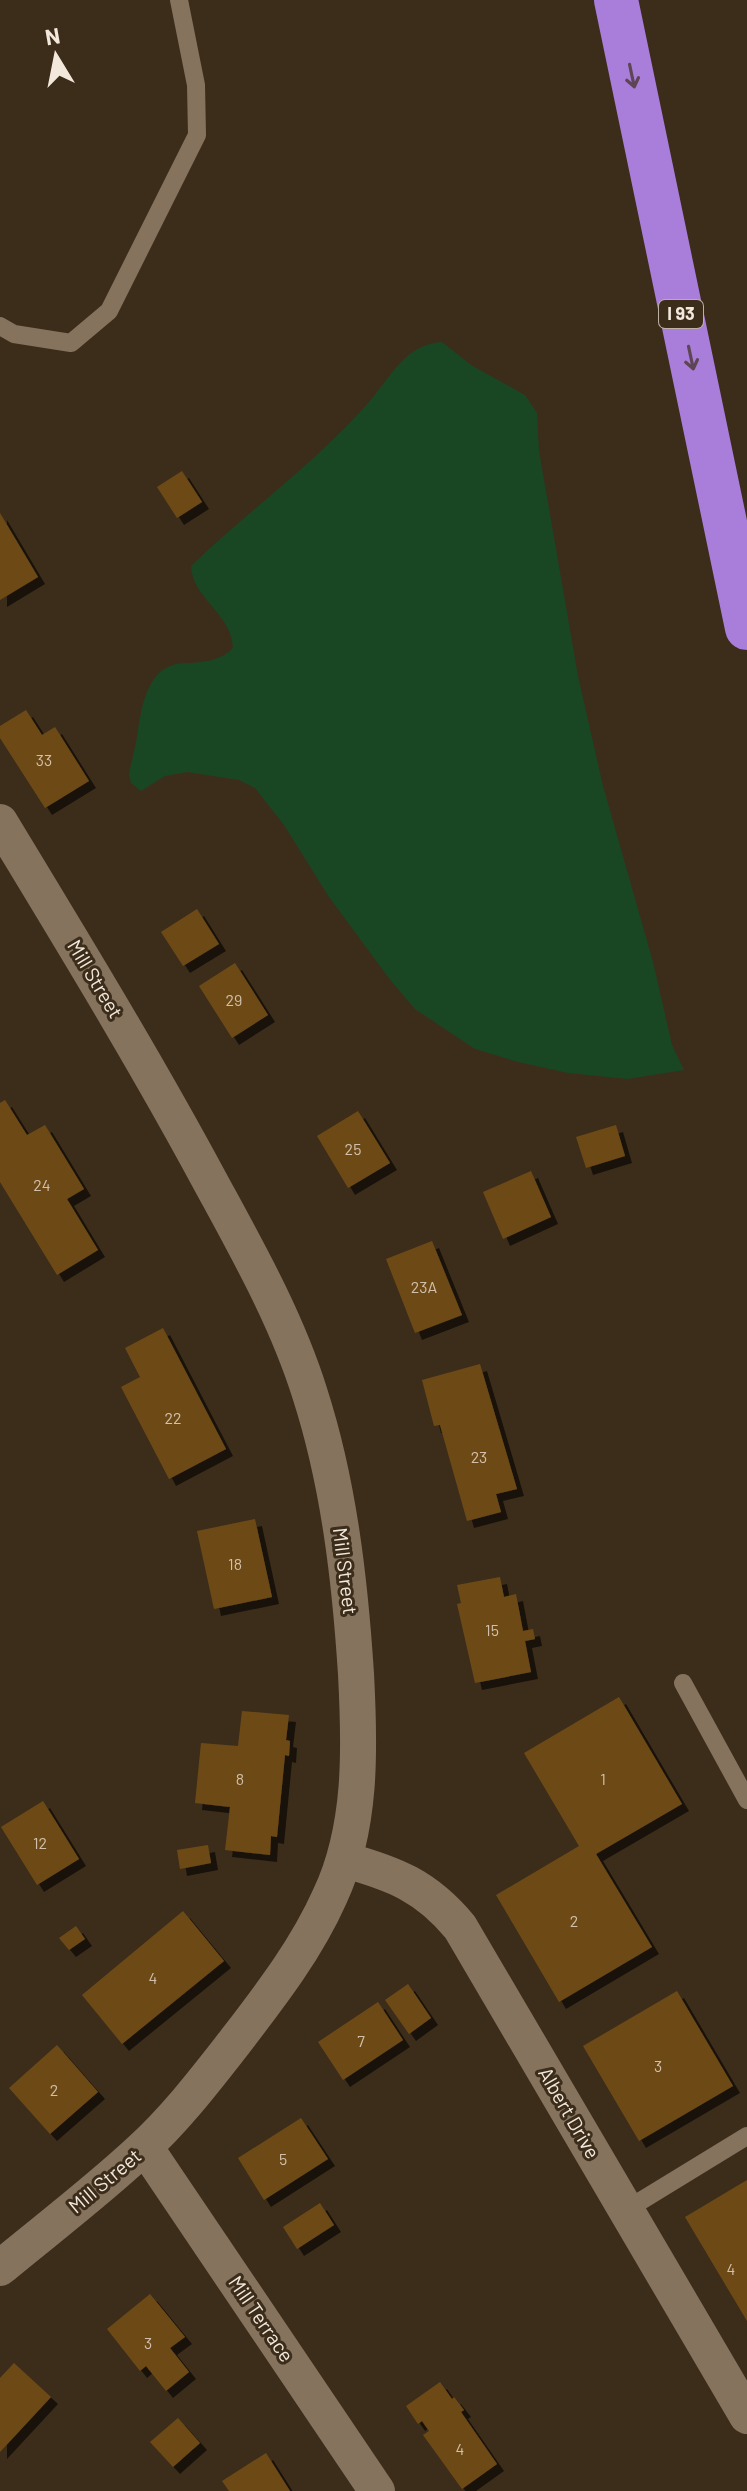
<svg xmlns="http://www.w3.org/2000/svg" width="747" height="2491" viewBox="0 0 747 2491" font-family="Barlow,sans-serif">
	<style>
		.green { fill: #1a4723 }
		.building { fill: #6d4a19; filter: url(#shadow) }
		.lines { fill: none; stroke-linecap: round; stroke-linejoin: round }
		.lane { stroke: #85735e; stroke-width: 18 }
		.street { stroke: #85735e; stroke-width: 36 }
		.highway { stroke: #a97dda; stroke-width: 44 }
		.oneway { stroke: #5d4554 }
		.labels { text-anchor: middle; stroke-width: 6; stroke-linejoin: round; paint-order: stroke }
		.number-label { font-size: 16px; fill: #d1c0ab }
		.shield { fill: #3c2d1a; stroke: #bbb0a2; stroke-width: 2 }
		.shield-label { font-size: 18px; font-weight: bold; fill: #f2e8dc }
		.street-label { font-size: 20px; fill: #f2e8dc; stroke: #3c2d1a }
	</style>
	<defs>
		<filter id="shadow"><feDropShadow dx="7" dy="7" stdDeviation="0" flood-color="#0009"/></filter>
	</defs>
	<rect width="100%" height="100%" fill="#3c2d1a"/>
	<path class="green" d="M 442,342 L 471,365 L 525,395 L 537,413 L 539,451 L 578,676 L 603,786 L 653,962 L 672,1045 L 684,1070 L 628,1079 L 568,1073 L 518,1062 L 475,1049 L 415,1009 L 391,981 L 329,897 L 284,825 L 255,788 L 239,780 L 187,772 L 165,776 L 141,791 L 131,783 L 129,774 C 131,762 135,750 137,737 C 142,707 146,663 187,663 C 203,663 222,660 233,648 C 232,614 192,598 191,566 C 249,510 316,463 369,402 C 391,377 405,344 442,342 Z"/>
	<path class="building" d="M 182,471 L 202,502 L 177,518 L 157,487 Z
		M 0,513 L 38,577 L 0,600 Z
		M 26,710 L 42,735 L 55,727 L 89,781 L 45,808 L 0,738 L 0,726 Z
		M 197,909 L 219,944 L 183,966 L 161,932 Z
		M 235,963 L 268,1015 L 232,1038 L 199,986 Z
		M 5,1100 L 27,1135 L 45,1125 L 84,1189 L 67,1199 L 98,1250 L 57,1275 L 0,1182 L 0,1103 Z
		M 358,1111 L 390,1163 L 348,1188 L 317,1136 Z
		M 616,1125 L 625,1156 L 586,1168 L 576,1137 Z
		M 531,1171 L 551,1217 L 503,1239 L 483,1192 Z
		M 432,1241 L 462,1315 L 415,1333 L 386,1259 Z
		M 163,1328 L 226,1449 L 169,1479 L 121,1387 L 140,1377 L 125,1348 Z
		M 480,1364 L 517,1489 L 496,1494 L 501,1512 L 467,1521 L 440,1425 L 434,1426 L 422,1380 Z
		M 255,1519 L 272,1597 L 214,1609 L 197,1531 Z
		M 500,1577 L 504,1597 L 516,1594 L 523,1631 L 533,1629 L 535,1639 L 525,1641 L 531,1672 L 475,1683 L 457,1604 L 461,1603 L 457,1585 Z
		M 619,1697 L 682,1804 L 596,1854 L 652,1947 L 559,2002 L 496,1895 L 579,1846 L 524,1753 Z
		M 242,1711 L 289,1715 L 286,1740 L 290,1741 L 289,1756 L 285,1755 L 277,1837 L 271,1836 L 270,1855 L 225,1850 L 230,1807 L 195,1803 L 201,1743 L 238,1746 Z
		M 43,1801 L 79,1859 L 37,1885 L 1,1827 Z
		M 208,1845 L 211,1863 L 180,1869 L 177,1850 Z
		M 183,1911 L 224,1961 L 122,2044 L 82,1995 Z
		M 76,1926 L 85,1939 L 69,1950 L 59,1938 Z
		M 408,1984 L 431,2018 L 409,2034 L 385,2000 Z
		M 677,1991 L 733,2086 L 639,2141 L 583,2046 Z
		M 378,2002 L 403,2040 L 343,2080 L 318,2042 Z
		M 57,2045 L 98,2092 L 50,2134 L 9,2088 Z
		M 301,2118 L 328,2159 L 264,2200 L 238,2158 Z
		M 747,2180 L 747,2321 L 685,2217 Z
		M 320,2203 L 334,2225 L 297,2249 L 283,2227 Z
		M 150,2294 L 185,2337 L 170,2348 L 189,2372 L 166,2391 L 146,2366 L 140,2371 L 107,2329 Z
		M 14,2363 L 51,2397 L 0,2452 L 0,2378 Z
		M 440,2382 L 452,2399 L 454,2397 L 464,2410 L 461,2412 L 497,2464 L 462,2489 L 423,2435 L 429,2431 L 422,2421 L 418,2424 L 406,2406 Z
		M 178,2418 L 200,2443 L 173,2467 L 150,2442 Z
		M 266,2453 L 290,2491 L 229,2491 L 222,2481 Z"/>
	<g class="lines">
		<path class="lane" d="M 0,326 L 14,334 L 71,343 L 109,311 L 197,135 L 196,85 L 179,0
			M 683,1683 L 747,1800
			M 626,2210 L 747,2136"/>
		<path class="street" d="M 0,822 C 72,941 145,1060 211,1183 C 248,1251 287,1320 310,1394 C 339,1484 350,1581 356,1674 C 360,1749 362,1828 330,1896 C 306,1950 270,1996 234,2043 C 205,2080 176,2118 141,2150 C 96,2192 47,2229 0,2268
			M 345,1860 C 395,1874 426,1886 460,1927 L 747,2416
			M 145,2147 L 377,2491"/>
		<path class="highway" d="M 616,0 L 747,628"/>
	</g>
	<defs><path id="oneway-shaft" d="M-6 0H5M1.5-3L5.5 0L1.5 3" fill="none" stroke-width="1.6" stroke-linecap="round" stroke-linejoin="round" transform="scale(2)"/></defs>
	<g class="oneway">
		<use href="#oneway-shaft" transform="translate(632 76) rotate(78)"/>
		<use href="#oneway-shaft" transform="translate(691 358) rotate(78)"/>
	</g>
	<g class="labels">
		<g class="number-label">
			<text x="44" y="766">33</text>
			<text x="234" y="1006">29</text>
			<text x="353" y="1155">25</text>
			<text x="42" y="1191">24</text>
			<text x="424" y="1293">23A</text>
			<text x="173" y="1424">22</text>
			<text x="479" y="1463">23</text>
			<text x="235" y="1570">18</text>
			<text x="492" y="1636">15</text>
			<text x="240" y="1785">8</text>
			<text x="603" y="1785">1</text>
			<text x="40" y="1849">12</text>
			<text x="574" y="1927">2</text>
			<text x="153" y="1984">4</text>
			<text x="361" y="2047">7</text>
			<text x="658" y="2072">3</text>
			<text x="54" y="2096">2</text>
			<text x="283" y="2165">5</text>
			<text x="731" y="2275">4</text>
			<text x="148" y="2349">3</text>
			<text x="460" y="2455">4</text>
		</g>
		<rect class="shield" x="659" y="300" width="44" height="28" rx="6"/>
		<g class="shield-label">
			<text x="681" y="320">I 93</text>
		</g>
		<g class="street-label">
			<text transform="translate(95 979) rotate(59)" y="7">Mill Street</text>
			<text transform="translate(345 1571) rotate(83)" y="7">Mill Street</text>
			<text transform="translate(569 2113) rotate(60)" y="7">Albert Drive</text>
			<text transform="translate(105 2181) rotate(-40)" y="7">Mill Street</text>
			<text transform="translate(261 2319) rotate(56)" y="7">Mill Terrace</text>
		</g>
	</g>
	<g transform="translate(56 56) rotate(350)" stroke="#3c2d1a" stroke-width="6" paint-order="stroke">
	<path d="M0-6L14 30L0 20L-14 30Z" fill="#f2e8dc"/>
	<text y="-12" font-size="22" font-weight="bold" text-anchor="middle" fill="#f2e8dc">N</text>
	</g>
</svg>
